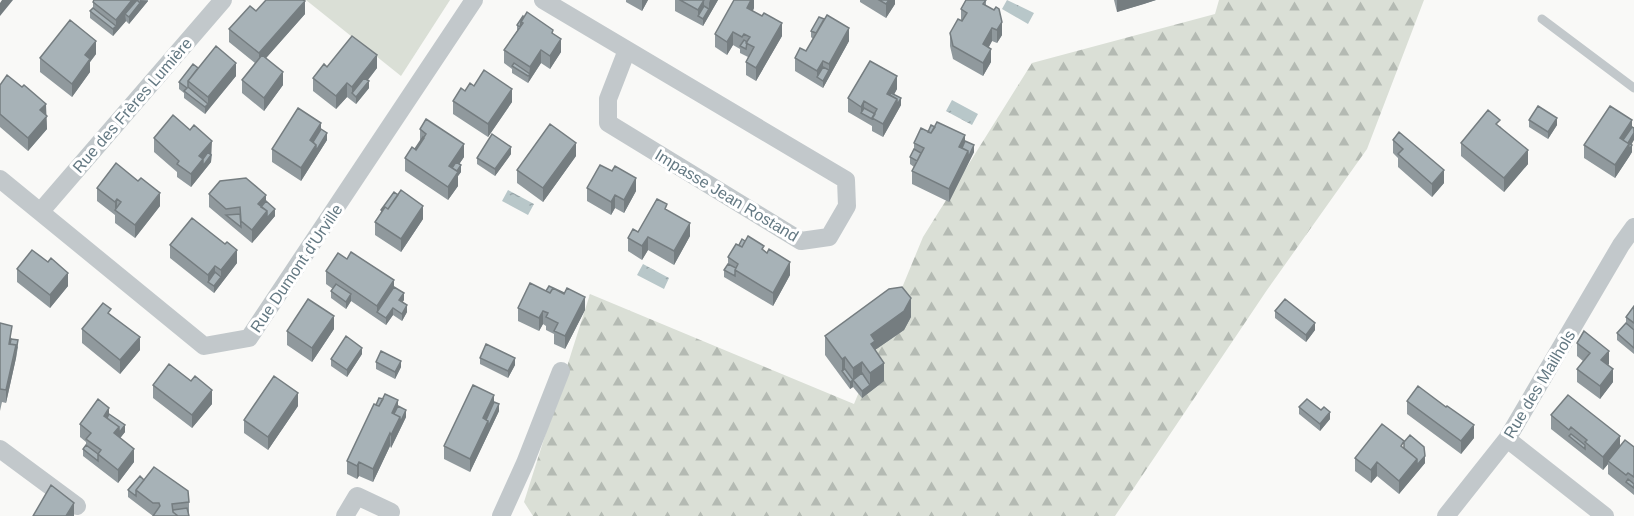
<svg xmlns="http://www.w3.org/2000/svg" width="1634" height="516" viewBox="0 0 1634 516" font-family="Helvetica,sans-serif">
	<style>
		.green { fill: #dadfd6 }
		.forest { fill: url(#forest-firs) }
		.water { fill: url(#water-ripples) }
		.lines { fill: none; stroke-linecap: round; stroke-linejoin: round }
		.service { stroke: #c2c8cb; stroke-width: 9 }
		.minor { stroke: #c2c8cb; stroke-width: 18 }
		.wall { fill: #90999d }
		.shaded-wall { fill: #757d80 }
		.building { fill: #a7b2b7; stroke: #757d80; stroke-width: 1.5 }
		.labels { text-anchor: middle; stroke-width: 6; stroke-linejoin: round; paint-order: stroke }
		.street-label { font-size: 16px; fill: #647983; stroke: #fff }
	</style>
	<defs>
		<pattern id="forest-firs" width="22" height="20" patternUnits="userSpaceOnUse" patternTransform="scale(1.5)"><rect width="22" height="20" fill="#dadfd6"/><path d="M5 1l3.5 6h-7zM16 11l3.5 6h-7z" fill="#b4bab3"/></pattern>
		<pattern id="water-ripples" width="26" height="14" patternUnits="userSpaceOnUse" patternTransform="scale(1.5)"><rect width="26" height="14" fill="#b8c7c9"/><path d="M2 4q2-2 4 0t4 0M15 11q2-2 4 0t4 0" fill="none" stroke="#99a6a9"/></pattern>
	</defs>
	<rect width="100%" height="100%" fill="#f9f9f7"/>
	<path class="green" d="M 306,0 L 450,0 L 401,76 Z"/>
	<path class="forest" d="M 1219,0 L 1424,0 L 1367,149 L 1267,290 L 1115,516 L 533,516 L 524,502 L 590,294 L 854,404 L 923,237 L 1032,63 L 1215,14 Z"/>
	<path class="water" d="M 1007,0 L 1034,13 L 1028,24 L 1002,9 Z
		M 952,100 L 978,114 L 972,125 L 946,111 Z
		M 508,190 L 534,204 L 528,215 L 502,201 Z
		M 643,264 L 669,278 L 664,289 L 637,275 Z"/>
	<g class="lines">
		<path class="service" d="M 1542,19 L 1634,88"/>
		<path class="minor" d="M 543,0 L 846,180 L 847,206 L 829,237 L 801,241 L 608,123 L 608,99 L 627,50
			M 0,179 L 204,346 L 249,338 L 474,0
			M 41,211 L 223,0
			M 1507,439 L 1605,516
			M 0,449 L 77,506
			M 345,516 L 357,496 L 391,512 L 389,516
			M 501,516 L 525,463 L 561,371
			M 1446,516 L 1507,439 L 1621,245 L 1634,227"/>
	</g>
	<path class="wall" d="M 94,0 L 148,0 L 148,1 L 129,24 L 126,21 L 113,36 L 90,18 L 90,11 L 93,8 L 93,2 Z
		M 626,0 L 648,0 L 642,11 L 626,2 Z
		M 675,0 L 718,0 L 703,26 L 675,11 Z
		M 754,0 L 754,8 L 753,11 L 782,36 L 756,81 L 746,75 L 746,62 L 748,57 L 740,53 L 740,49 L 733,45 L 727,55 L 715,47 L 715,34 Z
		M 860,0 L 895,0 L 895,4 L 886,18 L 860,2 Z
		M 986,0 L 986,6 L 1002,35 L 997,43 L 992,41 L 989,47 L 991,62 L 983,76 L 953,59 L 950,46 L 950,33 L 961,21 L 961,9 Z
		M 1114,0 L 1156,0 L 1117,12 Z
		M 256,11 L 305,14 L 266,58 L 283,85 L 264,111 L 242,93 L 242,80 L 255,63 L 229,42 L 229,29 Z
		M 523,16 L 553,34 L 561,52 L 550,69 L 541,63 L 528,83 L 512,73 L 512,69 L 504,63 L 504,50 L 517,31 L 517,25 Z
		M 811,31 L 849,41 L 823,88 L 795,71 L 795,58 L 806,51 L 813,39 L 811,37 Z
		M 96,54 L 90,62 L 90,72 L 72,97 L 40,72 L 40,58 Z
		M 198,68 L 236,76 L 205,114 L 184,98 L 184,93 L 179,89 L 179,82 Z
		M 377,68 L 368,80 L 369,88 L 356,104 L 347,97 L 336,109 L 313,91 L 313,78 Z
		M 0,85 L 22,87 L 46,115 L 47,129 L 28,151 L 0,127 Z
		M 473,85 L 512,102 L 488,137 L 453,114 L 453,101 Z
		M 897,89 L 894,94 L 901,105 L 883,137 L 872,131 L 872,126 L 848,112 L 848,98 Z
		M 1529,120 L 1557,125 L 1548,139 L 1529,127 Z
		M 1500,126 L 1528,164 L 1504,192 L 1461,156 L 1461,143 Z
		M 321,129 L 327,140 L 301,181 L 272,162 L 272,149 Z
		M 420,129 L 464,157 L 459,164 L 461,172 L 458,176 L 458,186 L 448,200 L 405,171 L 405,158 L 415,149 L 420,142 Z
		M 928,132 L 965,141 L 974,152 L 949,202 L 912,184 L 912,171 L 914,167 L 910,164 L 910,157 L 914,149 L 914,143 Z
		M 154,138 L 212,154 L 211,162 L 191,187 L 177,177 L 177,172 L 154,152 Z
		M 1393,140 L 1444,183 L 1432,197 L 1398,167 L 1398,158 L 1393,153 Z
		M 1584,145 L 1631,145 L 1632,152 L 1615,178 L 1584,158 Z
		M 511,154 L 495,176 L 477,164 L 477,158 Z
		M 576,156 L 543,202 L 517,183 L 517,170 Z
		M 97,188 L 160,206 L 135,238 L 115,223 L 115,214 L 115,215 L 97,201 Z
		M 587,188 L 636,191 L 624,213 L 615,208 L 611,215 L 587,201 Z
		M 209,194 L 266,201 L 275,216 L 252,243 L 209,207 Z
		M 398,195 L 423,219 L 401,252 L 375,235 L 375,222 L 381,212 L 381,210 Z
		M 667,210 L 690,236 L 674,265 L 648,250 L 642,260 L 628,251 L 628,238 L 638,232 Z
		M 170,245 L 237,263 L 214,293 L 170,258 Z
		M 739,245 L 764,250 L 790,275 L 773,306 L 724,277 L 724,270 L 728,264 L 728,257 Z
		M 347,259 L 394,287 L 404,300 L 402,302 L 407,312 L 402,321 L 393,315 L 386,325 L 351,301 L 346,309 L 331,298 L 331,291 L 333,289 L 326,284 L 326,271 Z
		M 48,262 L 68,286 L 50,308 L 17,282 L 17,269 Z
		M 1634,306 L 1634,354 L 1617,340 L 1617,333 L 1626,323 L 1626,317 Z
		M 518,308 L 585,310 L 565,349 L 554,344 L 554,334 L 546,330 L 546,326 L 543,324 L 539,331 L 518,321 Z
		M 1275,311 L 1315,330 L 1306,342 L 1275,318 Z
		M 111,315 L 140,350 L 120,374 L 82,343 L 82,329 Z
		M 911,317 L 904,330 L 875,350 L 884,381 L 862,398 L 853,387 L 850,389 L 825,355 L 825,336 Z
		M 0,323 L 18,347 L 16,358 L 6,403 L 2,402 L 0,411 Z
		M 334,329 L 312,362 L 287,345 L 287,331 Z
		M 1577,343 L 1609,364 L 1608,365 L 1613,382 L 1600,399 L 1577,382 L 1577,369 L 1583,361 L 1577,356 Z
		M 362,354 L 347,377 L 331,366 L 331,359 Z
		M 480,358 L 515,365 L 508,378 L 480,364 Z
		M 376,362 L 401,367 L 395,379 L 376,369 Z
		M 153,385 L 212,404 L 192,428 L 153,398 Z
		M 1407,401 L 1474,438 L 1461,454 L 1407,414 Z
		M 494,402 L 499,411 L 470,472 L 444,459 L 444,446 Z
		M 376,405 L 398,406 L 406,417 L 391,448 L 390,446 L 373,482 L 359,476 L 357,479 L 347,474 L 347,461 Z
		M 298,406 L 268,450 L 244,433 L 244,420 Z
		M 1299,407 L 1330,419 L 1320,431 L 1299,414 Z
		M 109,414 L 125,432 L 120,438 L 134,462 L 118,483 L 83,456 L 83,449 L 86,445 L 86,442 L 80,437 L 80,424 Z
		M 1551,415 L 1620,446 L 1634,447 L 1634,495 L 1608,474 L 1608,464 L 1603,470 L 1551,429 Z
		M 1355,458 L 1425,463 L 1399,494 L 1377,476 L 1371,483 L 1355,471 Z
		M 144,480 L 189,502 L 189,515 L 153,516 L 128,497 L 128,490 Z"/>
	<path class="shaded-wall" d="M 2,0 L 13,0 L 0,16 L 0,3 Z
		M 132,0 L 137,0 L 125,14 L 126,21 L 113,36 L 113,29 L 116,26 L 116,20 Z
		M 140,0 L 148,1 L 129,24 L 129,17 L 140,3 Z
		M 642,0 L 648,0 L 642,11 Z
		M 704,0 L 704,13 L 698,16 L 698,23 L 698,10 Z
		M 710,0 L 718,0 L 703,26 L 703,19 L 709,9 L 709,3 Z
		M 751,0 L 754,0 L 754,8 L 747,21 L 747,8 Z
		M 889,0 L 895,0 L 895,4 L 886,18 L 886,4 Z
		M 1117,0 L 1144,0 L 1144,4 L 1117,12 Z
		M 1144,0 L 1156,0 L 1144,4 Z
		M 305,1 L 305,14 L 259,66 L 259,53 Z
		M 1002,22 L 1002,35 L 997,43 L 997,30 Z
		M 782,23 L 782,36 L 756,81 L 756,68 Z
		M 849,28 L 849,41 L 823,88 L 823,81 L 829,70 L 829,64 Z
		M 992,28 L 992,41 L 983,57 L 983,44 Z
		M 733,32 L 733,45 L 727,55 L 727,42 Z
		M 561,39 L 561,52 L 550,69 L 550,56 Z
		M 96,41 L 96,54 L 90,62 L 90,72 L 72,97 L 72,84 L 85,55 Z
		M 991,49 L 991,62 L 983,76 L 983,63 Z
		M 541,50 L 541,63 L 528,83 L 530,67 Z
		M 377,55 L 377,68 L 355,96 L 352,93 L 352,87 Z
		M 823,61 L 823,74 L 817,77 L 817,71 Z
		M 236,63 L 236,76 L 208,110 L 208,97 Z
		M 283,72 L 283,85 L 264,111 L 264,98 Z
		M 897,76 L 897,89 L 890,102 L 887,94 Z
		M 369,81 L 369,88 L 356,104 L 356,97 Z
		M 347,83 L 347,97 L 336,109 L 336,96 Z
		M 512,89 L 512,102 L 488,137 L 488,124 Z
		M 901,98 L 901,105 L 883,137 L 883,124 L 897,99 Z
		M 864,101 L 864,115 L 861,113 L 861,107 Z
		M 46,104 L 47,129 L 28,151 L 28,138 L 40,110 Z
		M 208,104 L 208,110 L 205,114 L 205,107 Z
		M 1557,118 L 1557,125 L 1548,139 L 1548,132 Z
		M 1632,120 L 1632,134 L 1620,144 L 1620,138 Z
		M 321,123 L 321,136 L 313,149 L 310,140 Z
		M 327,133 L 327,140 L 301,181 L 301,168 L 316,145 Z
		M 1634,133 L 1634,140 L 1629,149 L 1629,157 L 1615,178 L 1615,165 Z
		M 965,135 L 965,148 L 959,154 L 959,147 Z
		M 212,141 L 211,162 L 191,187 L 191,174 L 199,156 Z
		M 576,143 L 576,156 L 543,202 L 543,188 Z
		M 464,144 L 464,157 L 452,175 L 449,166 Z
		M 974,145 L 974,152 L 949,202 L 949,189 L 968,151 Z
		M 1632,145 L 1632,152 L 1629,157 L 1629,150 Z
		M 511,147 L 511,154 L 495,176 L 495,169 Z
		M 1528,150 L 1528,164 L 1504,192 L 1504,178 Z
		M 461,165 L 461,172 L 458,176 L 458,186 L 448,200 L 448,187 Z
		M 1444,170 L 1444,183 L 1432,197 L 1432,184 Z
		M 636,178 L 636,191 L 624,213 L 624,200 Z
		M 160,193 L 160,206 L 135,238 L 135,225 Z
		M 266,195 L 266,208 L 258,210 L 258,204 Z
		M 615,195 L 615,208 L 611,215 L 611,202 Z
		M 117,199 L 117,211 L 115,210 L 115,215 L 115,202 Z
		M 423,206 L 423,219 L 401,252 L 401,239 Z
		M 275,209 L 275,216 L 252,243 L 252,230 L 267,211 Z
		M 690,223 L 690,236 L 674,265 L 674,251 Z
		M 648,237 L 648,250 L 642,260 L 642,246 Z
		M 237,250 L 237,263 L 214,293 L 214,286 L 221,277 L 221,270 Z
		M 790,262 L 790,275 L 773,306 L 773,293 Z
		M 215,266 L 215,279 L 208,282 L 208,289 L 208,275 Z
		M 68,273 L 68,286 L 50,308 L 50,295 Z
		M 394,280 L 394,294 L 377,312 L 377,306 Z
		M 404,293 L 404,300 L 399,307 L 399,300 Z
		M 351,294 L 351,301 L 346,309 L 346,302 Z
		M 585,297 L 585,310 L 565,349 L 565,336 Z
		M 911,298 L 911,317 L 904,330 L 875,350 L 871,363 L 871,335 Z
		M 407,305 L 407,312 L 402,321 L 402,314 Z
		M 393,308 L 393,315 L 386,325 L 386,318 Z
		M 543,311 L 543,324 L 539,331 L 539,318 Z
		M 334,316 L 334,329 L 312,362 L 312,348 Z
		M 1315,323 L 1315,330 L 1306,342 L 1306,335 Z
		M 140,337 L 140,350 L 120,374 L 120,360 Z
		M 18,340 L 16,358 L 6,403 L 6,390 Z
		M 362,348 L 362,354 L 347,377 L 347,370 Z
		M 1609,351 L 1609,364 L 1601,373 L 1601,360 Z
		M 845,357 L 845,375 L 842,371 L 842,359 Z
		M 515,358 L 515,365 L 508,378 L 508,371 Z
		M 401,361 L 401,367 L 395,379 L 395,372 Z
		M 862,362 L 862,380 L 853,380 L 853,368 Z
		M 884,363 L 884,381 L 862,398 L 862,391 L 870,385 L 870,373 Z
		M 1613,369 L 1613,382 L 1600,399 L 1600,386 Z
		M 853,380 L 853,387 L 850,389 L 850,382 Z
		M 212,390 L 212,404 L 192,428 L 192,415 Z
		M 298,393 L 298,406 L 268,450 L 268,437 Z
		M 494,395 L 494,409 L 499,404 L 499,411 L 470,472 L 470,459 L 483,418 Z
		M 398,400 L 398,413 L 394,420 L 392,413 Z
		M 109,408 L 109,421 L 104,416 Z
		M 406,410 L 406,417 L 391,448 L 391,435 L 400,417 Z
		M 1330,412 L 1330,419 L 1320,431 L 1320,424 Z
		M 125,425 L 125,432 L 114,446 L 114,433 L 119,427 Z
		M 1474,425 L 1474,438 L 1461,454 L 1461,441 Z
		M 390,433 L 390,446 L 373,482 L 373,469 Z
		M 1620,436 L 1620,449 L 1608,461 L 1608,464 L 1603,470 L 1603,457 Z
		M 134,449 L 134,462 L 118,483 L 118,470 Z
		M 1425,456 L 1425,463 L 1399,494 L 1399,481 L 1417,459 Z
		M 359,462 L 359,476 L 357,479 L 357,466 Z
		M 1377,462 L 1377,476 L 1371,483 L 1371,470 Z
		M 74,503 L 74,516 L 66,516 Z"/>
	<path class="building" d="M 94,0 L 132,0 L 116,20 L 93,2 Z
		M 137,0 L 140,3 L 129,17 L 125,14 Z
		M 266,0 L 303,0 L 305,1 L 259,53 L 229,29 L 250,6 L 256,11 Z
		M 680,0 L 704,0 L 698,10 Z
		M 734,0 L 751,0 L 747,8 L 762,16 L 764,13 L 782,23 L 756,68 L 746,62 L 754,47 L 746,43 L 750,37 L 744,34 L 742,37 L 733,32 L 727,42 L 715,34 Z
		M 879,0 L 889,0 L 886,4 Z
		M 966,0 L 986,0 L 983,4 L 994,10 L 996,7 L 999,9 L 1002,22 L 997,30 L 992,28 L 983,44 L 991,49 L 983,63 L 953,46 L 950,33 L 958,19 L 962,21 L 967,13 L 961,9 Z
		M 704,6 L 709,9 L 703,19 L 698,16 Z
		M 93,8 L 116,26 L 113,29 L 90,11 Z
		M 527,12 L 553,30 L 552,33 L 561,39 L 550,56 L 541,50 L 530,67 L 504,50 L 523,23 L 521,22 Z
		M 827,15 L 849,28 L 829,64 L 823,61 L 817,71 L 795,58 L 800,48 L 806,51 Z
		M 523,16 L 524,17 L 521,22 L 520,27 L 517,25 Z
		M 819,17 L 824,19 L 816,33 L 811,31 Z
		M 70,20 L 96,41 L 85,55 L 90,59 L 72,84 L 40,58 Z
		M 352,36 L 377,55 L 352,87 L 347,83 L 336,96 L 313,78 L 324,64 L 327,67 Z
		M 744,40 L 747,42 L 746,49 L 740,46 Z
		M 216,46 L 236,63 L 208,97 L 188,81 Z
		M 262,55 L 283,72 L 264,98 L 242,80 Z
		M 870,61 L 897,76 L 887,94 L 897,99 L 883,124 L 872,118 L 877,109 L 864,101 L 861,107 L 848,98 Z
		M 514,63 L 530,74 L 528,76 L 512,66 Z
		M 193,64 L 198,68 L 188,81 L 188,87 L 208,104 L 205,107 L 184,91 L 187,88 L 179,82 Z
		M 823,67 L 829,70 L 823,81 L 817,77 Z
		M 484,70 L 512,89 L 488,124 L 453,101 L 461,88 L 465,91 L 470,83 L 474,86 Z
		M 7,75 L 22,87 L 24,85 L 46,104 L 40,110 L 47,116 L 28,138 L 0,114 L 0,85 Z
		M 364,78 L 369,81 L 356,97 L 352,93 Z
		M 891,93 L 901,98 L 897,105 L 897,99 L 890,95 Z
		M 1538,106 L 1557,118 L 1548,132 L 1529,120 Z
		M 1610,106 L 1632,120 L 1620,138 L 1629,144 L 1615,165 L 1584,145 Z
		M 298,108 L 321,123 L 310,140 L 316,145 L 301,168 L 272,149 Z
		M 864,108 L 875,114 L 872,119 L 861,113 Z
		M 1488,110 L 1500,120 L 1496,124 L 1528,150 L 1504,178 L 1461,143 Z
		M 173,115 L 190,130 L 194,125 L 212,141 L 199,156 L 203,159 L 191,174 L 177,164 L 179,161 L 154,138 Z
		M 426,119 L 464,144 L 449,166 L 458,172 L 448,187 L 405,158 L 412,147 L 416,150 L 426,134 L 420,129 Z
		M 937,122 L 965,135 L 959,147 L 968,151 L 949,189 L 912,171 L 924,148 L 914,143 L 921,128 L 931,133 Z
		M 550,124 L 576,143 L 543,188 L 517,170 Z
		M 931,125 L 935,127 L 931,133 L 928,132 Z
		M 1632,127 L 1634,128 L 1634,133 L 1628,143 L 1632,145 L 1629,150 L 1629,144 L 1623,140 Z
		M 321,129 L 327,133 L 316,151 L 316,145 L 313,142 Z
		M 1399,132 L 1444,170 L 1432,184 L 1398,154 L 1403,149 L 1393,140 Z
		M 492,134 L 511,147 L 495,169 L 477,158 Z
		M 423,137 L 424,138 L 416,150 L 415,149 Z
		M 965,141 L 974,145 L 968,158 L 968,151 L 962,148 Z
		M 914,149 L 921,153 L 917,161 L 910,157 Z
		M 208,152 L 211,155 L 203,166 L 203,159 Z
		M 456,162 L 461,165 L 457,171 L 452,168 Z
		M 116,163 L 138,181 L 141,178 L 160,193 L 135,225 L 115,210 L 121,202 L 117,199 L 115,202 L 97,188 Z
		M 600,165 L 612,171 L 615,166 L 636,178 L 624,200 L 615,195 L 611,202 L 587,188 Z
		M 246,178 L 266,195 L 258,204 L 267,211 L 252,230 L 241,221 L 240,207 L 226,209 L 209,194 L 220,181 Z
		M 401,190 L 423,206 L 401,239 L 375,222 L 385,207 L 388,209 Z
		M 394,192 L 398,195 L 388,209 L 385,207 L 382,211 L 381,210 Z
		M 657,199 L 667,204 L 665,209 L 690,223 L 674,251 L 648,237 L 642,246 L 628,238 L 633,229 L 638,232 Z
		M 266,201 L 275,209 L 267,218 L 267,211 L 261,207 Z
		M 240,214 L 241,227 L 226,215 Z
		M 192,218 L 225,244 L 227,242 L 237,250 L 221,270 L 215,266 L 208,275 L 170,245 Z
		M 748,236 L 764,246 L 762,249 L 767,253 L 769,249 L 790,262 L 773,293 L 735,270 L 738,264 L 728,257 L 736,244 L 742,247 Z
		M 742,239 L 745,241 L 742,247 L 739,245 Z
		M 32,250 L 48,262 L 51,258 L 68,273 L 50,295 L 17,269 Z
		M 351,252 L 394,280 L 377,306 L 326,271 L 338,253 L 347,259 Z
		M 728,264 L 736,268 L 735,270 L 735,276 L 724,270 Z
		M 215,272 L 221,277 L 214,286 L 208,282 Z
		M 530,283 L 550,293 L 553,288 L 564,294 L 567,288 L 585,297 L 565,336 L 554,331 L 558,323 L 546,317 L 548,313 L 543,311 L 539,318 L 518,308 Z
		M 336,284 L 351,294 L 346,302 L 331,291 Z
		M 549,286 L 564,293 L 553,288 L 550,293 L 546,291 Z
		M 394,287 L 404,293 L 399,300 L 407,305 L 402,314 L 393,308 L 386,318 L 377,312 Z
		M 902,287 L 911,298 L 904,311 L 871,335 L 875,341 L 871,344 L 884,363 L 870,373 L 862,362 L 853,368 L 845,357 L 842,359 L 825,336 L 889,289 Z
		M 308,299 L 334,316 L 312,348 L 287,331 Z
		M 1285,299 L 1315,323 L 1306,335 L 1275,311 Z
		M 103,303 L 111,309 L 108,313 L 140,337 L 120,360 L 82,329 Z
		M 1634,306 L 1634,323 L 1626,317 Z
		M 0,323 L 12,326 L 9,344 L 16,345 L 6,390 L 0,389 Z
		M 1626,323 L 1634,330 L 1634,348 L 1617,333 Z
		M 1584,331 L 1609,351 L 1601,360 L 1613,369 L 1600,386 L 1577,369 L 1590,353 L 1577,343 Z
		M 346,336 L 362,348 L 347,370 L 331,359 Z
		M 11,339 L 18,340 L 16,351 L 16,345 L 10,344 Z
		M 486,344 L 515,358 L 508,371 L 480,358 Z
		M 381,351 L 401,361 L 395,372 L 376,362 Z
		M 169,364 L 191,381 L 195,376 L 212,390 L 192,415 L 153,385 Z
		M 845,369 L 853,380 L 850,382 L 842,371 Z
		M 862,373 L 870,385 L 862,391 L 853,380 Z
		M 274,376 L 298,393 L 268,437 L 244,420 Z
		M 473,385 L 494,395 L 483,418 L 488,421 L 470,459 L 444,446 Z
		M 1418,386 L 1446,407 L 1447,406 L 1474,425 L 1461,441 L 1407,401 Z
		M 385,394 L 398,400 L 392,413 L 400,417 L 391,435 L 390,433 L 373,469 L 359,462 L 357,466 L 347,461 L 374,404 L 379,406 Z
		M 1568,395 L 1620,436 L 1603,457 L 1585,442 L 1587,440 L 1571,427 L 1569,430 L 1551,415 Z
		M 379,398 L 383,399 L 379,406 L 376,405 Z
		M 98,399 L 109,408 L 104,416 L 119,427 L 114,433 L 134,449 L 118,470 L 98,454 L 101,450 L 86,439 L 91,433 L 80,424 Z
		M 1307,399 L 1321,410 L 1324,407 L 1330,412 L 1320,424 L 1299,407 Z
		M 494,402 L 499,404 L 488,427 L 488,421 L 486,420 Z
		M 398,406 L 406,410 L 400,423 L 400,417 L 394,414 Z
		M 109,414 L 125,425 L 119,433 L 119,427 L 107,418 Z
		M 1382,424 L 1404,441 L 1401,446 L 1417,459 L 1399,481 L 1377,462 L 1371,470 L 1355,458 Z
		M 1571,434 L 1585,445 L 1585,449 L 1569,436 Z
		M 1410,435 L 1424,447 L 1425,456 L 1417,465 L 1417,459 L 1404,448 L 1404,442 Z
		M 1625,440 L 1634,447 L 1634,477 L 1628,473 L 1626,475 L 1608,461 Z
		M 86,445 L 98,454 L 98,461 L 83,449 Z
		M 154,467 L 188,491 L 189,502 L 172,504 L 173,512 L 178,516 L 153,516 L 160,506 L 159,503 L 153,503 L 136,490 Z
		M 140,476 L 144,480 L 136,490 L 136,496 L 128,490 Z
		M 1628,479 L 1634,484 L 1634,488 L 1626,482 Z
		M 51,485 L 74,503 L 66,516 L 33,516 Z
		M 187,508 L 189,516 L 178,516 L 173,512 L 173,510 Z"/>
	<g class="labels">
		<g class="street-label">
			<text transform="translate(132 105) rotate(-49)" y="6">Rue des Frères Lumière</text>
			<text transform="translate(727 195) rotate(31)" y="6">Impasse Jean Rostand</text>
			<text transform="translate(296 268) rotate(-56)" y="6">Rue Dumont d'Urville</text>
			<text transform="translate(1539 384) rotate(-59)" y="6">Rue des Mailhols</text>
		</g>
	</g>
</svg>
